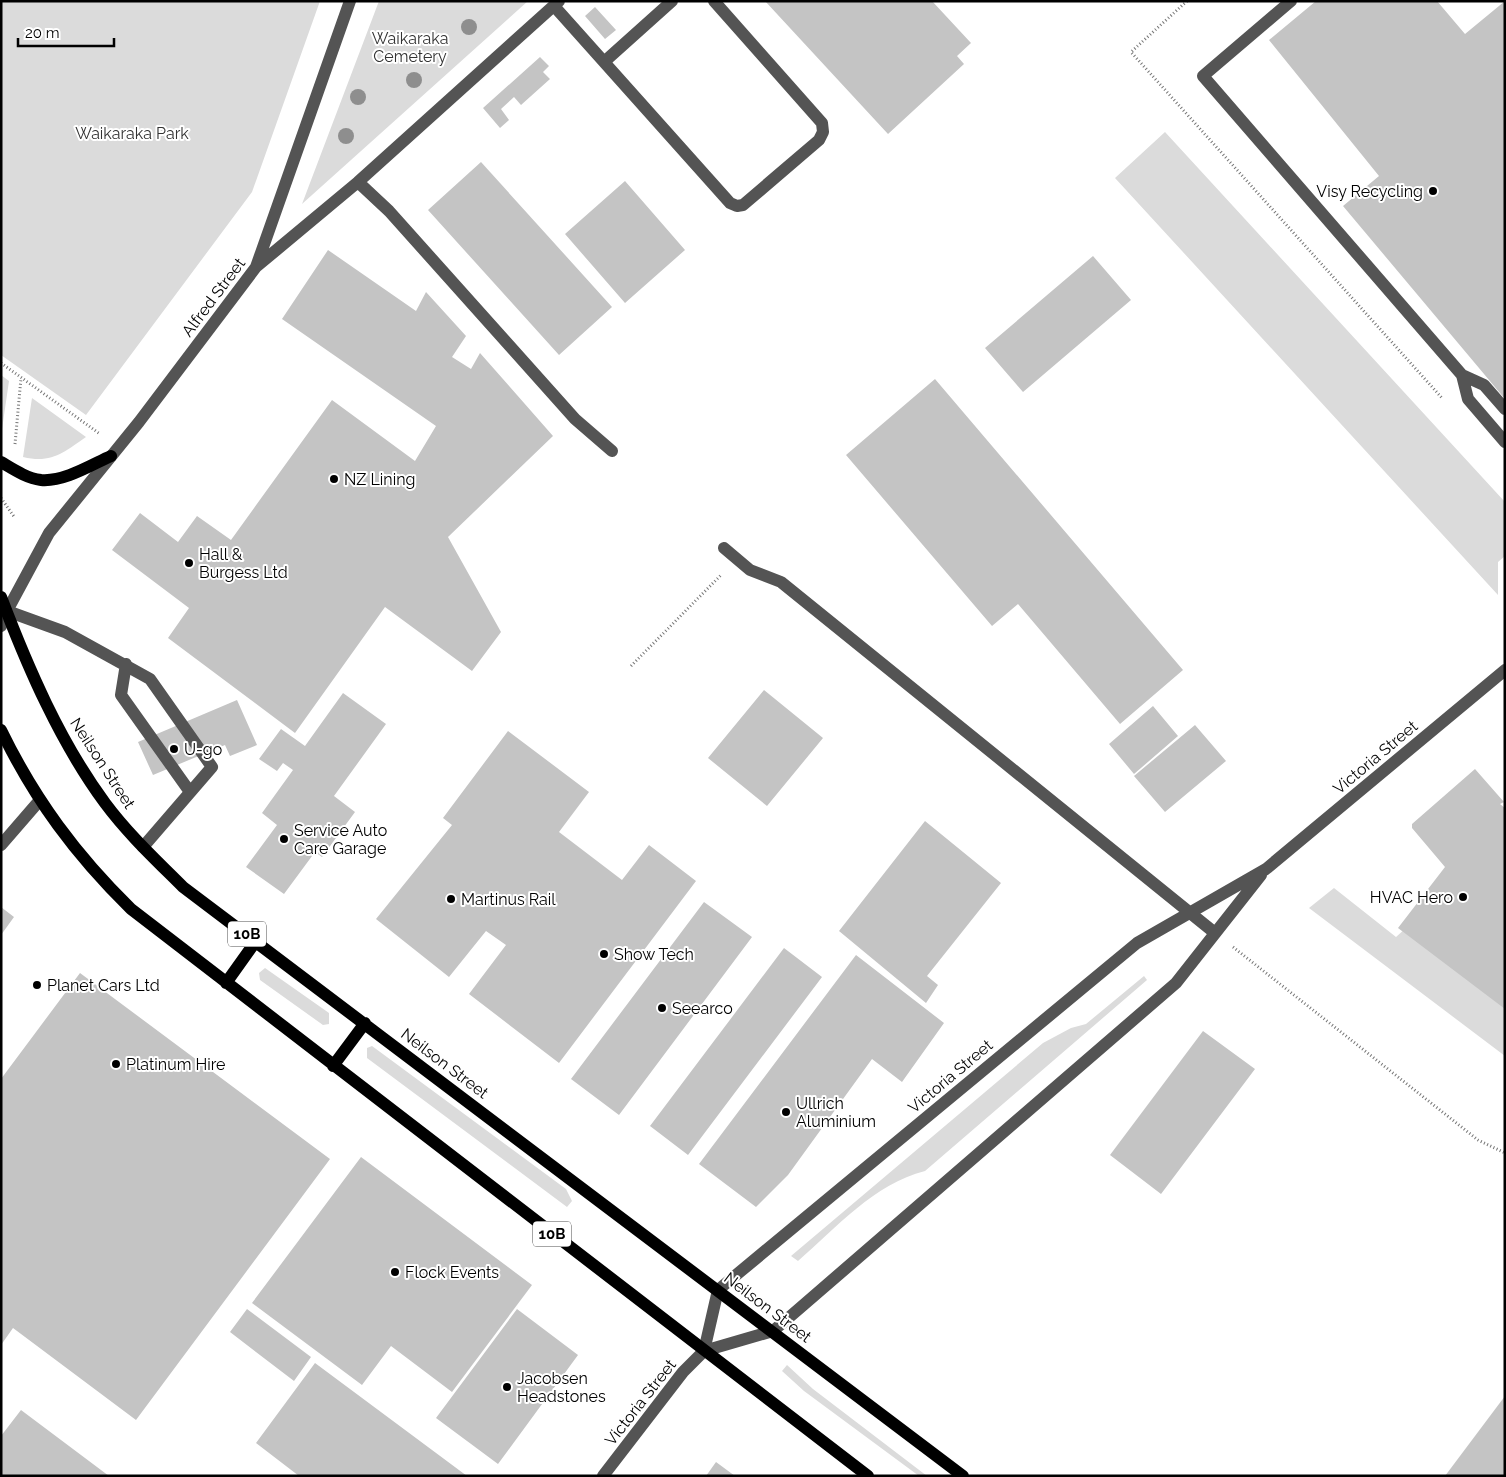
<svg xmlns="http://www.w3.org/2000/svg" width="1506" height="1477" viewBox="0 0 1506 1477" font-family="Raleway,sans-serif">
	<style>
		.green { fill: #dbdbdb }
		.building { fill: #c4c4c4 }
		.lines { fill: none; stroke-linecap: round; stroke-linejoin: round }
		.path { stroke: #767676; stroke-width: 3; stroke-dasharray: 1 2.5; stroke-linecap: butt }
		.minor { stroke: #545454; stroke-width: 12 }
		.major { stroke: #000; stroke-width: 12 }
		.tree { fill: #8e8e8e }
		.poi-dot { fill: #000; stroke: #fff; stroke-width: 2 }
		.labels { text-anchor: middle; stroke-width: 4; stroke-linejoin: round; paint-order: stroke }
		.shield { fill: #fff; stroke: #4c4c4c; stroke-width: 1 }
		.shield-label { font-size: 15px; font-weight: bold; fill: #000 }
		.park-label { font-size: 16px; fill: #323232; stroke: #fff }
		.poi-label { font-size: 16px; fill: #000; stroke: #fff; text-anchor: start }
		.street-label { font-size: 16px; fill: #000; stroke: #fff }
	</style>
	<rect width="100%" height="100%" fill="#fff"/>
	<path class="green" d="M 1,1 L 320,1 L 252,192 L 86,415 L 1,355 Z
		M 379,1 L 528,1 L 302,204 Z
		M 1165,132 L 1505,502 L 1505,556 L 1498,562 L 1498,595 L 1115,178 Z
		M 1,375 L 9,381 L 1,436 Z
		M 32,398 L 86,437 C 64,452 52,464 23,457 Z
		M 1334,888 L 1396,937 L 1406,928 L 1505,1003 L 1505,1056 L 1309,908 Z
		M 265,968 L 329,1013 L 329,1024 L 323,1025 L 260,980 L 259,973 Z
		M 1144,976 L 1147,980 L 925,1171 C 874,1184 837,1227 798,1261 L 791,1256 L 1043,1043 L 1071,1028 L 1086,1024 Z
		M 372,1046 L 566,1189 L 572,1201 L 567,1207 L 367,1058 L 367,1048 Z
		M 787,1365 L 813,1389 L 927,1476 L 919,1476 L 804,1391 L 782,1371 Z"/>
	<path class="building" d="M 765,1 L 932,1 L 971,43 L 957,56 L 964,64 L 888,134 Z
		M 1316,1 L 1437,1 L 1465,34 L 1505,1 L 1505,399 L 1343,206 L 1379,176 L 1269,40 Z
		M 595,7 L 616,30 L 605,39 L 585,16 Z
		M 540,57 L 549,66 L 543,72 L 550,79 L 521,105 L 514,97 L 501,109 L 509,120 L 500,128 L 483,108 Z
		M 481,162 L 612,307 L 559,355 L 428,210 Z
		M 625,181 L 685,250 L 625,303 L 565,234 Z
		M 328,250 L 416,311 L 426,292 L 466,336 L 452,357 L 471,369 L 480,353 L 553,436 L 448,537 L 501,632 L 472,671 L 385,607 L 295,733 L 168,638 L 189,608 L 112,550 L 140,513 L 178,542 L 197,516 L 231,540 L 332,400 L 415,461 L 436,426 L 282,319 Z
		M 1093,256 L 1131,300 L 1023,392 L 985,348 Z
		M 935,379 L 1183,670 L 1120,724 L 1018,604 L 992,626 L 846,455 Z
		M 764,690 L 823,738 L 767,806 L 708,758 Z
		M 343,693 L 386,724 L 334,796 L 355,812 L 322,857 L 315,852 L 284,894 L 246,867 L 277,825 L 262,813 L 293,770 L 283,763 L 277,771 L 259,759 L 281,729 L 305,746 Z
		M 237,700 L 257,745 L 230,756 L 225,745 L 153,775 L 138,742 Z
		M 1153,706 L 1178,736 L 1134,774 L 1109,744 Z
		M 1195,725 L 1226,761 L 1165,812 L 1134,776 Z
		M 508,731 L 589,792 L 559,832 L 622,880 L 649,845 L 696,881 L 559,1063 L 469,994 L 506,945 L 486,931 L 449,977 L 376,919 L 452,825 L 443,818 Z
		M 1475,769 L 1504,802 L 1500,804 L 1505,808 L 1505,1009 L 1398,928 L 1445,867 L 1412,828 L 1412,824 Z
		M 925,821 L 1001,883 L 927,976 L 938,985 L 926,1003 L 839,931 Z
		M 704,902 L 752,937 L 619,1115 L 571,1079 Z
		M 1,907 L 14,917 L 1,935 Z
		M 784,948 L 822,977 L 688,1155 L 650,1126 Z
		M 856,955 L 944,1023 L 902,1082 L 872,1059 L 788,1175 L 756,1207 L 699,1164 Z
		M 80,973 L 330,1159 L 136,1420 L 13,1328 L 1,1345 L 1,1079 Z
		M 1203,1031 L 1255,1069 L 1161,1194 L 1110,1155 Z
		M 361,1157 L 532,1285 L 452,1392 L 391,1346 L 362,1385 L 252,1303 Z
		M 247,1309 L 311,1357 L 294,1381 L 230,1332 Z
		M 517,1309 L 578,1355 L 498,1464 L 436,1418 Z
		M 315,1363 L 467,1476 L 299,1476 L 256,1443 Z
		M 1505,1396 L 1505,1476 L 1445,1476 Z
		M 21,1410 L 109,1476 L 1,1476 L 1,1436 Z
		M 716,1462 L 735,1476 L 706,1476 Z"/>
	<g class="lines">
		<path class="path" d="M 1187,1 L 1131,52 L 1442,398
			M 1,363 L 100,434
			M 15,444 L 21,378
			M 1,498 L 15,518
			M 631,666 L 722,574
			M 1233,947 L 1478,1140 L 1505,1153"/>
		<path class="minor" d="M 1291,1 L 1203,76 L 1462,375 L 1484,385 L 1505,409
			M 554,6 L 730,203 L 737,206 L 743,205 L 819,140 L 823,132 L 822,123 L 714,1
			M 604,62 L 672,1
			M 358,182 L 389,211 L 575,419 L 612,451
			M 256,267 L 350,1
			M 1462,375 L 1468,399 L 1505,442
			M 724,548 L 750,570 L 781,582 L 1215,933
			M 7,611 L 65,632 L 150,679 L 212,767 L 143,847
			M 1,626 L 7,611 L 49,533 L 139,422 L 256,267 L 358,182 L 559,1
			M 126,664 L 121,695 L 190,792
			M 1,845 L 40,800
			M 704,1351 L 718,1290 L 1137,943 L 1266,869 L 1505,670
			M 603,1476 L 683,1372 L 704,1351 L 773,1331 L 793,1314 L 1176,983 L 1261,875"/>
		<path class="major" d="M 1,462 C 13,469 26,478 41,480 C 64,482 91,465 111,456
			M 1,597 C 28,668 60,742 105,803 C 128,834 156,860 183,887 L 963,1476
			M 1,730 C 35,800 76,855 131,909 L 868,1476
			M 226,983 L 256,941
			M 333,1066 L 365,1023"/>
	</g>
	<g class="tree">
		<circle cx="469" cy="27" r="8"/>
		<circle cx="414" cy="80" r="8"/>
		<circle cx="358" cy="97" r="8"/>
		<circle cx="346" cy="136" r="8"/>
	</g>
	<g class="poi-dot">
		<circle cx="1433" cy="191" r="5"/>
		<circle cx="334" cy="479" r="5"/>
		<circle cx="189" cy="563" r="5"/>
		<circle cx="174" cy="749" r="5"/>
		<circle cx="284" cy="839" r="5"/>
		<circle cx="1463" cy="897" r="5"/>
		<circle cx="451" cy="899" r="5"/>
		<circle cx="604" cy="954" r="5"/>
		<circle cx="37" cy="985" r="5"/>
		<circle cx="662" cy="1008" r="5"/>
		<circle cx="116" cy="1064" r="5"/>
		<circle cx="786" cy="1112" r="5"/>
		<circle cx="395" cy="1272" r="5"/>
		<circle cx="507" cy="1387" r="5"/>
	</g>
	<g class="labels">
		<g class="shield">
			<rect x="228" y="921.5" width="38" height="25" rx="4"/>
			<rect x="533" y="1221.5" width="38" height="25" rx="4"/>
		</g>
		<g class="shield-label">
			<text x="247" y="939">10B</text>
			<text x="552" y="1239">10B</text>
		</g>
		<g class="park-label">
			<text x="410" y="44">Waikaraka<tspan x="410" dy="18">Cemetery</tspan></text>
			<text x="132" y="139">Waikaraka Park</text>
		</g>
		<g class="poi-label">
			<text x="1423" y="197" text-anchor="end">Visy Recycling</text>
			<text x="344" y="485">NZ Lining</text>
			<text x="199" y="560">Hall &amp;<tspan x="199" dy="18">Burgess Ltd</tspan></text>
			<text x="184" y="755">U-go</text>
			<text x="294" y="836">Service Auto<tspan x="294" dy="18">Care Garage</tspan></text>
			<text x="1453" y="903" text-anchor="end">HVAC Hero</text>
			<text x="461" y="905">Martinus Rail</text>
			<text x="614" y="960">Show Tech</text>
			<text x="47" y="991">Planet Cars Ltd</text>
			<text x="672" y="1014">Seearco</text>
			<text x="126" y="1070">Platinum Hire</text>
			<text x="796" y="1109">Ullrich<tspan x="796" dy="18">Aluminium</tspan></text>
			<text x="405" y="1278">Flock Events</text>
			<text x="517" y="1384">Jacobsen<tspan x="517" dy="18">Headstones</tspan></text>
		</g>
		<g class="street-label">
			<text transform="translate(213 297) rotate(-53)" y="6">Alfred Street</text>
			<text transform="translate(1375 757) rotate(-40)" y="6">Victoria Street</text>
			<text transform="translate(103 763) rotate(57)" y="6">Neilson Street</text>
			<text transform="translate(445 1063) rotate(37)" y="6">Neilson Street</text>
			<text transform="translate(950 1076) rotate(-40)" y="6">Victoria Street</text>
			<text transform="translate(768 1307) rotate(37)" y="6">Neilson Street</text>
			<text transform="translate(640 1402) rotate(-52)" y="6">Victoria Street</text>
		</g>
	</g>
	<rect width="1506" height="1477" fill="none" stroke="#000000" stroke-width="5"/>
	<path d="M18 38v8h96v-8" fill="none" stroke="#000000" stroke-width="2.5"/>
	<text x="25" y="38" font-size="15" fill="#000000" stroke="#ffffff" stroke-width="4" paint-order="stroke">20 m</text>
</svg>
